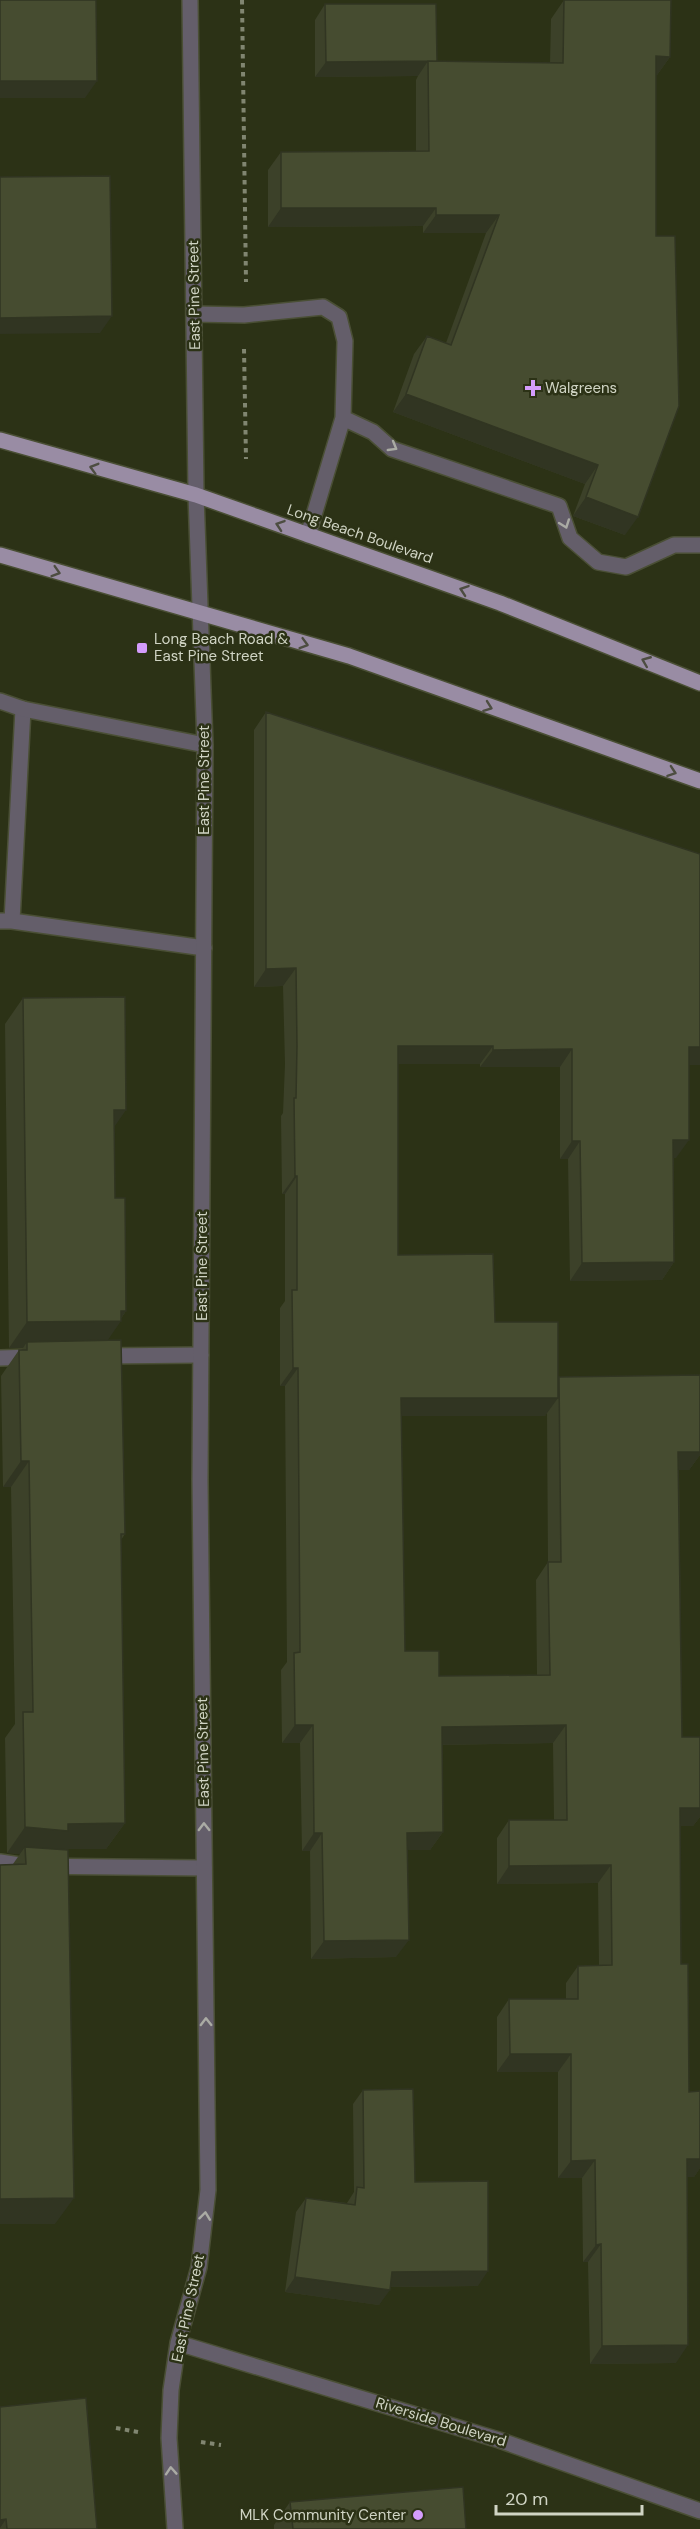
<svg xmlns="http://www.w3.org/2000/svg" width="700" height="2529" viewBox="0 0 700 2529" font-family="'DM Sans',sans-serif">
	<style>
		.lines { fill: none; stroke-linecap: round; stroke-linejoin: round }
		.lane-casing { stroke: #4a4f35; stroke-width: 18 }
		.street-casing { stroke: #4a4f35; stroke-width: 18 }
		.primary-casing { stroke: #4a4f35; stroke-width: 18 }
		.path { stroke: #818671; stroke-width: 4; stroke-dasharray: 4.5 4.5; stroke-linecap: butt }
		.lane { stroke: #645e6a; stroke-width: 15 }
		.street { stroke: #645e6a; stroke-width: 15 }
		.primary { stroke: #998ca4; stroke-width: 15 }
		.wall { fill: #3c4129; fill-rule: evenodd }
		.shaded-wall { fill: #313522 }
		.building { fill: #464c30; stroke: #313522; stroke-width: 1.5 }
		.oneway { stroke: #aaaba4 }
		.oneway2 { stroke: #4d4d41 }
		.poi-dot { fill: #d49cfc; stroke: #2c3216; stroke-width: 2 }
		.labels { text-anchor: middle; stroke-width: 5; stroke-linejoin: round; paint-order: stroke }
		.street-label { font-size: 15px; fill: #d0d4c4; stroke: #2c3216 }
		.poi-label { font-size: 15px; fill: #d0d4c4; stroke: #2c3216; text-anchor: start }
	</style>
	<rect width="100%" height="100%" fill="#2c3216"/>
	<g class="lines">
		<g class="lane-casing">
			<path id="lane" d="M 194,314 L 244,315 L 323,307 L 339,317 L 345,341 L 343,418 L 308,535
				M 343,418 L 373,432 L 392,449 L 559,506 L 570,538 L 598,562 L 626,567 L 674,545 L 700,545
				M 0,921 L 12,921 L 23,709
				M 12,921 L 204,948
				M 102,1356 L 201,1355
				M 0,1358 L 33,1357
				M 0,1862 L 26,1866 L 204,1868"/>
		</g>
		<g class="street-casing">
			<path id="street" d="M 0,701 L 23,709 L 205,745
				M 178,2343 L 499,2440 L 700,2511
				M 175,2529 L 169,2438 L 171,2390 L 178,2343 L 199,2267 L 208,2190 L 200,1480 L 205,745 L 196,495 L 190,0"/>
		</g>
		<g class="primary-casing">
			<path id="primary" d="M 0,440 L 196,495 L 500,603 L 700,683
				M 0,555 L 349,656 L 700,781"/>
		</g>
		<path class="path" d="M 242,0 L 246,282
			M 244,349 L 246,459
			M 116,2428 L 138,2432
			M 201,2442 L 221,2445"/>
		<use href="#lane" class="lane"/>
		<use href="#street" class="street"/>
		<use href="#primary" class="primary"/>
	</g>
	<path class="wall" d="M 564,0 L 671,0 L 670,57 L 657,75 L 656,75 L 625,535 L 573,516 L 585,484 L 393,412 L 414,354 L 427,336 L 446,343 L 486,233 L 423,233 L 423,226 L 268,227 L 268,170 L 281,152 L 416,151 L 416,80 L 418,76 L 315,77 L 315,20 L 325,4 L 437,61 L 550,63 L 551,19 Z
		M 266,712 L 700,854 L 700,1065 L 689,1065 L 676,1158 L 674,1158 L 674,1262 L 662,1280 L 570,1281 L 568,1159 L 560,1159 L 560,1067 L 480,1067 L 480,1064 L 398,1064 L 398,1255 L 495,1322 L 558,1379 L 559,1377 L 700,1375 L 700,1455 L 689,1470 L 679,1470 L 682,1737 L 700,1737 L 700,1817 L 693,1826 L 680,1826 L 681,1964 L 689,2092 L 700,2091 L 700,2168 L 694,2177 L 687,2177 L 676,2363 L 590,2364 L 588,2262 L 583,2262 L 582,2178 L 558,2178 L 558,2072 L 497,2072 L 497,2017 L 509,1999 L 566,1999 L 566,1983 L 578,1966 L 599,1965 L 598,1883 L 497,1884 L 497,1838 L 509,1820 L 554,1820 L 553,1743 L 442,1745 L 443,1832 L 430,1850 L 408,1850 L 396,1957 L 311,1959 L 310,1851 L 302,1851 L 300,1743 L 282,1743 L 281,1670 L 287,1662 L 285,1386 L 280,1386 L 280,1308 L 285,1301 L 285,1194 L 282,1194 L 281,1116 L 283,1113 L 285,1064 L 283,986 L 254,987 L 254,730 ZM 547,1413 L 548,1562 L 536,1580 L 537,1675 L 439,1676 L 405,1651 L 401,1416 L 545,1416 Z
		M 23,998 L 114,1127 L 115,1198 L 126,1311 L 107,1340 L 125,1534 L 121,1540 L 125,1823 L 106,1849 L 59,1849 L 55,2224 L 0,2224 L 0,1865 L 13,1864 L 20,1854 L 7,1853 L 5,1738 L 15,1724 L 11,1487 L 3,1487 L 1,1376 L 19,1350 L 21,1350 L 23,1348 L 9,1348 L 5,1024 Z
		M 363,2090 L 415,2182 L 478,2286 L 390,2287 L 379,2305 L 285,2292 L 296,2212 L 306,2198 L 347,2203 L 354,2192 L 353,2104 Z
		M 0,2407 L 97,2529 L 0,2529 Z
		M 290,2502 L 466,2529 L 274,2529 L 274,2525 Z"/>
	<path class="shaded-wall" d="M 656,56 L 670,57 L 657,75 L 643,75 Z
		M 428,61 L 418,76 L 315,77 L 326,62 L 437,61 Z
		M 0,81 L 97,81 L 85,98 L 0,98 Z
		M 281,208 L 436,208 L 423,226 L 268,227 Z
		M 436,215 L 499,215 L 486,233 L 423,233 Z
		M 112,316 L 100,333 L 0,334 L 0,318 Z
		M 406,394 L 598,465 L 585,484 L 393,412 Z
		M 586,497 L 638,517 L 625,535 L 573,516 Z
		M 296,968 L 283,986 L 254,987 L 266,969 Z
		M 398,1046 L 493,1046 L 480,1064 L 386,1064 Z
		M 689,1047 L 700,1047 L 700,1065 L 676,1065 Z
		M 572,1049 L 560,1067 L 480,1067 L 493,1050 Z
		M 114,1110 L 126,1110 L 108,1136 Z
		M 673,1140 L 689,1140 L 676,1158 L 661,1158 Z
		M 572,1141 L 580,1141 L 568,1159 L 560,1159 Z
		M 295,1176 L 297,1176 L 285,1194 L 282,1194 Z
		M 674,1262 L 662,1280 L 570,1281 L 582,1263 Z
		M 121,1311 L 126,1311 L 119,1321 L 121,1321 L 103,1347 L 27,1342 L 23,1348 L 9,1348 L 27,1322 Z
		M 293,1368 L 298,1368 L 285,1386 L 280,1386 Z
		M 401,1398 L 558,1398 L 545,1416 L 388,1416 Z
		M 678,1452 L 700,1452 L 700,1455 L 689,1470 L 666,1470 Z
		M 21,1461 L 29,1461 L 11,1487 L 3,1487 Z
		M 295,1725 L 313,1725 L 300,1743 L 282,1743 Z
		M 566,1725 L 553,1743 L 429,1745 L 442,1727 Z
		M 680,1808 L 700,1808 L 700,1817 L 693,1826 L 667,1826 Z
		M 125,1823 L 106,1849 L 55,1849 L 25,1847 L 20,1854 L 7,1853 L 25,1827 L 68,1824 Z
		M 443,1832 L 430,1850 L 395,1850 L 407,1833 Z
		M 314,1833 L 322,1833 L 310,1851 L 302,1851 Z
		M 611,1865 L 598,1883 L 497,1884 L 509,1866 Z
		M 409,1940 L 396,1957 L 311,1959 L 324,1941 Z
		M 510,2054 L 571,2054 L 558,2072 L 497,2072 Z
		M 687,2159 L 700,2159 L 700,2168 L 694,2177 L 675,2177 Z
		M 595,2160 L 582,2178 L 558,2178 L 571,2161 Z
		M 74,2198 L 55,2224 L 0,2224 L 0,2199 Z
		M 601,2244 L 588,2262 L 583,2262 L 596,2245 Z
		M 488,2271 L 478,2286 L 382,2287 L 392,2272 Z
		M 295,2277 L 390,2290 L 379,2305 L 285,2292 Z
		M 688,2345 L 676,2363 L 590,2364 L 602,2346 Z
		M 6,2519 L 0,2528 L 0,2520 Z"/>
	<path class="building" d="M 0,0 L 96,0 L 97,81 L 0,81 Z
		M 564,0 L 671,0 L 670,57 L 656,56 L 656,236 L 675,236 L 679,406 L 638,517 L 586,497 L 598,465 L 406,394 L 427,336 L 451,345 L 499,215 L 436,215 L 436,208 L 281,208 L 281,152 L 429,151 L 428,61 L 563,63 Z
		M 325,4 L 436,4 L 437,61 L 326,62 Z
		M 110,176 L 112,316 L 0,318 L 0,177 Z
		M 266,712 L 700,854 L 700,1047 L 689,1047 L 689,1140 L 673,1140 L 674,1262 L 582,1263 L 580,1141 L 572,1141 L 572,1049 L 493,1050 L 493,1046 L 398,1046 L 398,1255 L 493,1254 L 495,1322 L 558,1322 L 558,1398 L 401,1398 L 405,1651 L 439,1651 L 439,1676 L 550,1675 L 548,1562 L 561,1562 L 559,1377 L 700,1375 L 700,1452 L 678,1452 L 682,1737 L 700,1737 L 700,1808 L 680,1808 L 681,1964 L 688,1964 L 689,2092 L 700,2091 L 700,2159 L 687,2159 L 688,2345 L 602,2346 L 601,2244 L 596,2245 L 595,2160 L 571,2161 L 571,2054 L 510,2054 L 509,1999 L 578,1999 L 578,1966 L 612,1965 L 611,1865 L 509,1866 L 509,1820 L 567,1820 L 566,1725 L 442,1727 L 443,1832 L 407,1833 L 409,1940 L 324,1941 L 322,1833 L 314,1833 L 313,1725 L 295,1725 L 294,1653 L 300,1652 L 298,1368 L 293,1368 L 292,1290 L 297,1290 L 297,1176 L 295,1176 L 294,1098 L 296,1098 L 297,1046 L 296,968 L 266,969 Z
		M 125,997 L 126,1110 L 114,1110 L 115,1198 L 125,1198 L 126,1311 L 121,1311 L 121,1321 L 27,1322 L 23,998 Z
		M 121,1340 L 125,1534 L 121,1534 L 125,1823 L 68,1824 L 68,1831 L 25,1827 L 23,1712 L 33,1712 L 29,1461 L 21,1461 L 19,1350 L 27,1350 L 27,1342 Z
		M 25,1847 L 68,1850 L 74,2198 L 0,2199 L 0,1865 L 26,1864 Z
		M 413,2089 L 415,2182 L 488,2181 L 488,2271 L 392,2272 L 390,2290 L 295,2277 L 306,2198 L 355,2205 L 357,2187 L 364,2188 L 363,2090 Z
		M 86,2398 L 97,2529 L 7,2529 L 6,2519 L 0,2520 L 0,2407 Z
		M 463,2487 L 466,2529 L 293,2529 L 290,2502 Z"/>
	<defs><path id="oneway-chevron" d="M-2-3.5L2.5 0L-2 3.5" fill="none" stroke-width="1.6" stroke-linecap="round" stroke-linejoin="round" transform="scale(1.5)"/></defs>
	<g class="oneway">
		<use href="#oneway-chevron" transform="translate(393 447) rotate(30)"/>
		<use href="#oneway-chevron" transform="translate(565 524) rotate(70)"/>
		<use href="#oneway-chevron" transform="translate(204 1827) rotate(-91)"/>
		<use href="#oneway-chevron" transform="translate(206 2022) rotate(-91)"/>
		<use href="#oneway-chevron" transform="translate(205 2216) rotate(-83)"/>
		<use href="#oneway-chevron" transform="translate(171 2471) rotate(-94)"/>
	</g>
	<g class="oneway2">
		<use href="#oneway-chevron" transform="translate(94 468) rotate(-164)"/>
		<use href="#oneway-chevron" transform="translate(280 525) rotate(-161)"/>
		<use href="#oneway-chevron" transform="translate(56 572) rotate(17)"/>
		<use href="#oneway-chevron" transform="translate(464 590) rotate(-161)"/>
		<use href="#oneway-chevron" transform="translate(304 644) rotate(16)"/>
		<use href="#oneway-chevron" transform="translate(646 661) rotate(-158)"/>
		<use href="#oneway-chevron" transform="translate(488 707) rotate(20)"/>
		<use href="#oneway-chevron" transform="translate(672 772) rotate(19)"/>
	</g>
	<g class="poi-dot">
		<path d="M530 379h6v6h6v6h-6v6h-6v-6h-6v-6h6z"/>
		<rect x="136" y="642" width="12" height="12" rx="3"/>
		<circle cx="418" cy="2515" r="6"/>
	</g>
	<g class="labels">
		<g class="street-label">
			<text transform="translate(194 295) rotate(-91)" y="5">East Pine Street</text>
			<text transform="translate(360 534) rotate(19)" y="5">Long Beach Boulevard</text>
			<text transform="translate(204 780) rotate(-90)" y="5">East Pine Street</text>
			<text transform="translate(202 1266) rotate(-90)" y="5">East Pine Street</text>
			<text transform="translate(203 1752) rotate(-91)" y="5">East Pine Street</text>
			<text transform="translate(188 2308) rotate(-78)" y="5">East Pine Street</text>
			<text transform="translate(441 2422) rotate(17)" y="5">Riverside Boulevard</text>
		</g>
		<g class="poi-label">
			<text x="545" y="393">Walgreens</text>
			<text x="154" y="644">Long Beach Road &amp;<tspan x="154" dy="17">East Pine Street</tspan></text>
			<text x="406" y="2520" text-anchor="end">MLK Community Center</text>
		</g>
	</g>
	<path d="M496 2505v9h146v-9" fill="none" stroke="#d0d4c4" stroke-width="3"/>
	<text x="505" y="2505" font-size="18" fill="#d0d4c4" stroke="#2c3216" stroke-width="4.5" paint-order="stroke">20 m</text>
</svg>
